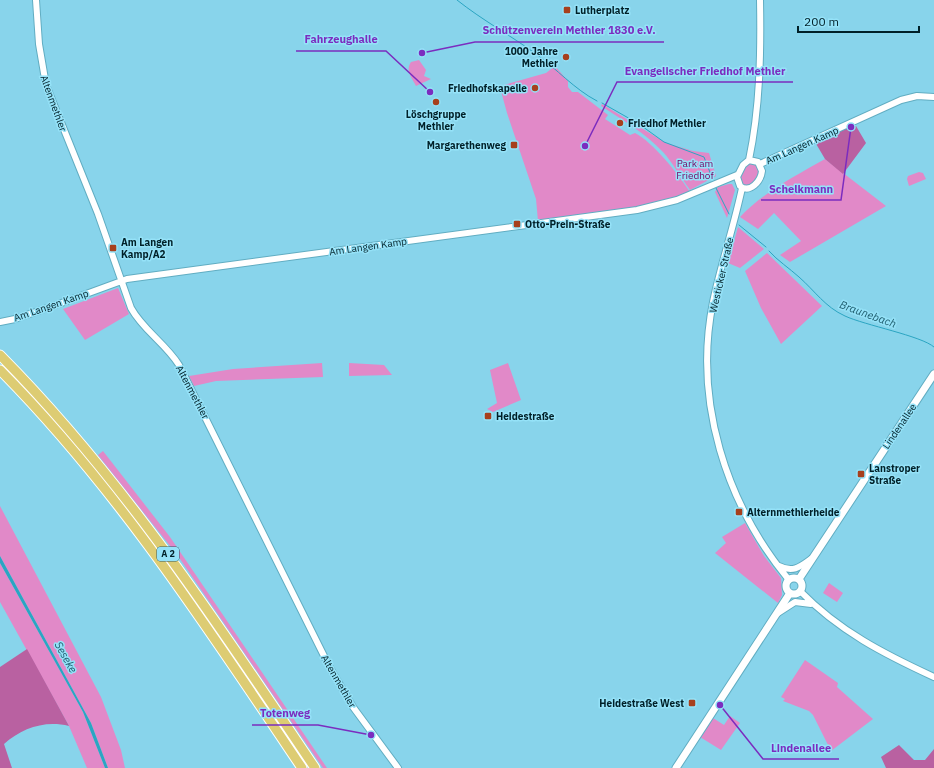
<svg xmlns="http://www.w3.org/2000/svg" width="934" height="768" viewBox="0 0 934 768" font-family="'IBM Plex Sans',sans-serif">
	<style>
		.green { fill: #e189c8 }
		.forest { fill: #b961a1 }
		.water { fill: #2ba5c2 }
		.lines { fill: none; stroke-linecap: round; stroke-linejoin: round }
		.stream { stroke: #2ba5c2; stroke-width: 1 }
		.tertiary-casing { stroke: #61adc2; stroke-width: 8 }
		.secondary-casing { stroke: #61adc2; stroke-width: 9 }
		.motorway-casing { stroke: #fff; stroke-width: 11 }
		.tertiary { stroke: #fff; stroke-width: 6 }
		.secondary { stroke: #fff; stroke-width: 7 }
		.motorway { stroke: #ddcc73; stroke-width: 9 }
		.poi-dot { fill: #a7401d; stroke: #95e2f8; stroke-width: 1.5 }
		.labels { text-anchor: middle; stroke-width: 3; stroke-linejoin: round; paint-order: stroke }
		.shield { fill: #95e2f8; stroke: #2d5a66; stroke-width: 1 }
		.shield-label { font-size: 9px; font-weight: bold; fill: #002028 }
		.poi-label { font-size: 10px; font-weight: bold; fill: #002028; stroke: #95e2f8; text-anchor: start }
		.street-label { font-size: 10px; fill: #002028; stroke: #95e2f8 }
		.park-label { font-size: 10px; fill: #790563; stroke: #95e2f8 }
		.water-label { font-size: 11px; font-style: italic; fill: #1f5d6e; stroke: #95e2f8 }
		.leader { fill: none; stroke: #7b2cbf; stroke-width: 1.5 }
		.callout-dot { fill: #7b2cbf; stroke: #95e2f8; stroke-width: 1.5 }
		.callout-label { font-size: 11px; text-anchor: middle; font-weight: bold; fill: #7b2cbf; stroke: #95e2f8; stroke-width: 3; stroke-linejoin: round; paint-order: stroke }
	</style>
	<rect width="100%" height="100%" fill="#88d4eb"/>
	<path class="green" d="M 419,60 L 426,70 L 424,76 L 431,79 L 416,86 C 412,78 405,71 411,62 Z
		M 555,66 L 568,81 L 568,87 L 572,92 L 578,92 L 608,115 L 605,119 L 630,135 L 635,133 C 653,142 679,175 690,192 C 643,212 589,215 538,221 L 536,199 L 507,113 L 501,91 L 504,85 L 546,73 Z
		M 602,104 L 666,143 L 693,151 L 709,153 L 716,176 L 690,190 C 681,178 673,163 663,152 C 645,133 623,120 601,106 Z
		M 825,159 L 886,206 L 790,262 L 780,255 L 801,241 L 774,213 L 758,229 L 740,217 C 764,192 795,176 825,159 Z
		M 749,162 L 756,163 L 760,171 L 751,186 L 743,186 L 739,178 L 746,165 Z
		M 919,172 L 923,173 L 926,179 L 909,186 L 907,179 L 908,176 Z
		M 729,184 L 732,184 L 735,190 L 727,218 L 715,192 L 718,187 Z
		M 738,227 L 764,249 L 740,268 L 728,263 Z
		M 767,253 L 822,306 L 781,344 L 761,308 L 745,271 Z
		M 118,288 L 129,314 L 85,340 L 63,309 Z
		M 322,363 L 323,377 L 216,381 L 194,386 L 189,376 L 233,369 Z
		M 349,363 L 384,365 L 392,375 L 349,376 Z
		M 508,363 L 521,400 L 493,412 L 487,409 L 497,403 L 490,370 Z
		M 103,451 L 170,537 L 327,768 L 323,768 L 178,556 L 98,455 Z
		M 0,506 L 101,697 L 121,750 L 125,768 L 108,768 L 91,723 L 0,556 Z
		M 745,523 L 764,556 L 781,578 L 782,595 L 778,603 L 715,553 L 726,543 L 722,537 Z
		M 0,563 L 83,712 L 105,768 L 87,768 L 69,726 L 0,602 Z
		M 829,583 L 843,593 L 837,602 L 823,593 Z
		M 805,660 L 838,683 L 837,687 L 873,719 L 831,751 L 813,715 L 809,711 L 783,701 L 785,699 L 781,697 Z
		M 730,716 L 740,723 L 721,750 L 700,737 L 713,718 L 724,725 Z"/>
	<path class="forest" d="M 849,126 L 856,126 L 866,143 L 843,174 L 825,159 L 815,142 Z
		M 27,649 L 69,726 C 45,720 22,728 4,744 L 12,768 L 0,768 L 0,667 Z
		M 899,745 L 914,760 L 925,760 L 934,749 L 934,768 L 886,768 L 881,757 Z"/>
	<path class="water" d="M 0,556 L 91,723 L 108,768 L 105,768 L 83,712 L 0,563 Z"/>
	<g class="lines">
		<path class="stream" d="M 457,0 C 482,20 510,35 536,54 C 557,69 574,89 597,101
			M 602,103 L 639,124 L 664,142 L 704,157 L 713,180
			M 716,188 L 729,214
			M 739,225 L 766,247
			M 769,251 C 778,261 789,268 799,277 C 815,291 825,307 845,316 C 864,325 922,336 934,347"/>
		<g class="tertiary-casing">
			<path id="tertiary" d="M 36,0 L 39,44 L 46,85 L 98,214 L 131,308 C 143,330 165,343 179,365 L 329,666 L 353,707 L 398,768
				M 749,160 L 758,162 L 762,171 C 761,181 750,194 740,186 L 737,177 L 743,165 L 749,160 C 760,107 761,54 760,0
				M 760,164 L 901,100 L 917,96 L 934,97
				M 742,188 C 734,226 721,264 713,302 C 693,401 726,504 789,580
				M 0,322 L 15,319 L 56,305 L 127,279 L 637,210 L 677,200 L 737,175
				M 779,566 C 793,573 800,567 811,559
				M 800,591 C 839,631 884,654 934,677
				M 778,613 L 795,602 L 811,604"/>
		</g>
		<g class="secondary-casing">
			<path id="secondary" d="M786 586a8 8 0 1 1 16 0a8 8 0 1 1-16 0Z
				M 799,579 L 934,374
				M 676,768 L 790,593"/>
		</g>
		<g class="motorway-casing">
			<path id="motorway" d="M 0,355 C 123,479 218,624 315,768
				M 0,370 C 118,489 209,630 302,768"/>
		</g>
		<use href="#tertiary" class="tertiary"/>
		<use href="#secondary" class="secondary"/>
		<use href="#motorway" class="motorway"/>
	</g>
	<g class="poi-dot">
		<rect x="563" y="6" width="8" height="8" rx="2"/>
		<circle cx="566" cy="57" r="4"/>
		<circle cx="535" cy="88" r="4"/>
		<circle cx="436" cy="102" r="4"/>
		<circle cx="620" cy="123" r="4"/>
		<rect x="510" y="141" width="8" height="8" rx="2"/>
		<rect x="513" y="220" width="8" height="8" rx="2"/>
		<rect x="109" y="244" width="8" height="8" rx="2"/>
		<rect x="484" y="412" width="8" height="8" rx="2"/>
		<rect x="857" y="470" width="8" height="8" rx="2"/>
		<rect x="735" y="508" width="8" height="8" rx="2"/>
		<rect x="688" y="699" width="8" height="8" rx="2"/>
	</g>
	<g class="labels">
		<rect class="shield" x="157" y="547" width="22" height="14" rx="3"/>
		<g class="shield-label">
			<text x="168" y="557">A 2</text>
		</g>
		<g class="poi-label">
			<text x="575" y="14">Lutherplatz</text>
			<text x="558" y="55" text-anchor="end">1000 Jahre<tspan x="558" dy="12">Methler</tspan></text>
			<text x="527" y="92" text-anchor="end">Friedhofskapelle</text>
			<text x="436" y="118" text-anchor="middle">Löschgruppe<tspan x="436" dy="12">Methler</tspan></text>
			<text x="628" y="127">Friedhof Methler</text>
			<text x="506" y="149" text-anchor="end">Margarethenweg</text>
			<text x="525" y="228">Otto-Prein-Straße</text>
			<text x="121" y="246">Am Langen<tspan x="121" dy="12">Kamp/A2</tspan></text>
			<text x="496" y="420">Heidestraße</text>
			<text x="869" y="472">Lanstroper<tspan x="869" dy="12">Straße</tspan></text>
			<text x="747" y="516">Alternmethlerheide</text>
			<text x="684" y="707" text-anchor="end">Heidestraße West</text>
		</g>
		<g class="street-label">
			<text transform="translate(54 103) rotate(70)" y="4">Altenmethler</text>
			<text transform="translate(802 145) rotate(-24)" y="4">Am Langen Kamp</text>
			<text transform="translate(368 246) rotate(-8)" y="4">Am Langen Kamp</text>
			<text transform="translate(721 275) rotate(-77)" y="4">Westicker Straße</text>
			<text transform="translate(51 305) rotate(-19)" y="4">Am Langen Kamp</text>
			<text transform="translate(193 392) rotate(62)" y="4">Altenmethler</text>
			<text transform="translate(899 426) rotate(-56)" y="4">Lindenallee</text>
			<text transform="translate(339 681) rotate(60)" y="4">Altenmethler</text>
		</g>
		<g class="park-label">
			<text x="695" y="167">Park am<tspan x="695" dy="12">Friedhof</tspan></text>
		</g>
		<g class="water-label">
			<text transform="translate(868 314) rotate(20)" y="4">Braunebach</text>
			<text transform="translate(66 657) rotate(61)" y="4">Seseke</text>
		</g>
	</g>
	<path class="leader" d="M422 53L475 42H664M430 92L386 51H296M585 146L617 82H793M851 127L841 200H761M371 735L318 725H252M720 705L763 759H839"/>
	<g class="callout-dot">
		<circle cx="422" cy="53" r="4"/>
		<circle cx="430" cy="92" r="4"/>
		<circle cx="585" cy="146" r="4"/>
		<circle cx="851" cy="127" r="4"/>
		<circle cx="371" cy="735" r="4"/>
		<circle cx="720" cy="705" r="4"/>
	</g>
	<g class="callout-label">
		<text x="569" y="34">Schützenverein Methler 1830 e.V.</text>
		<text x="341" y="43">Fahrzeughalle</text>
		<text x="705" y="75">Evangelischer Friedhof Methler</text>
		<text x="801" y="193">Schelkmann</text>
		<text x="285" y="717">Totenweg</text>
		<text x="801" y="752">Lindenallee</text>
	</g>
	<path d="M798 26v6h121v-6" fill="none" stroke="#002028" stroke-width="2"/>
	<text x="804" y="26" font-size="12" fill="#002028" stroke="#95e2f8" stroke-width="3" paint-order="stroke">200 m</text>
</svg>
